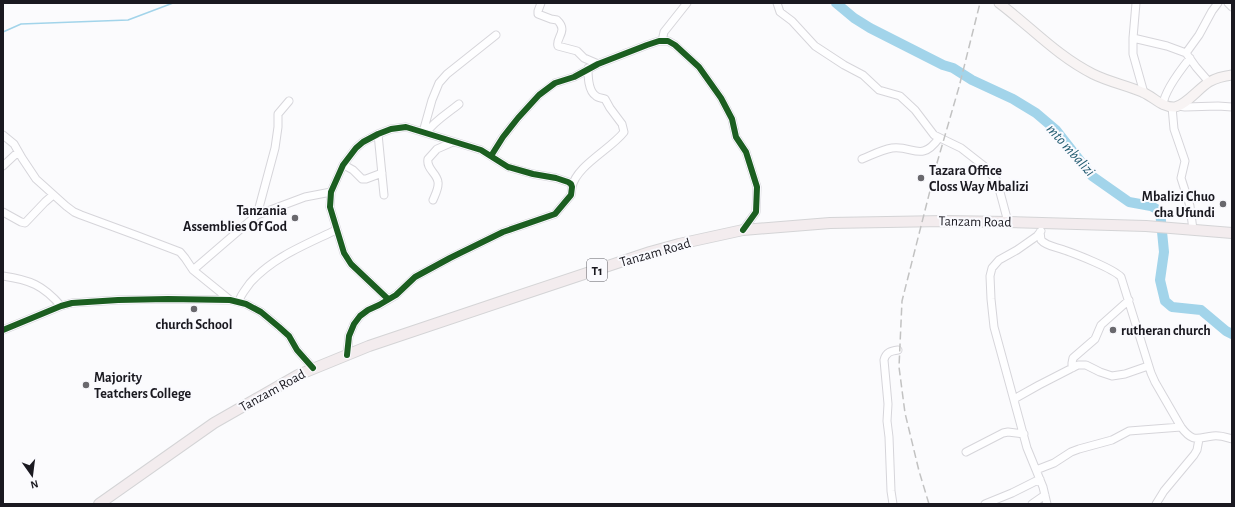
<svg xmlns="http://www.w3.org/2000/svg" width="1235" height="507" viewBox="0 0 1235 507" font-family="'Alegreya Sans',sans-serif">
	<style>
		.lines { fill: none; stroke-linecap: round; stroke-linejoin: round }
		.stream { stroke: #a2d4ea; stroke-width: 1.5 }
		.river { stroke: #a2d4ea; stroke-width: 10 }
		.minor-casing { stroke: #d6d5da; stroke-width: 9 }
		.major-casing { stroke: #d4d4d6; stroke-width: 11 }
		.highway-casing { stroke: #d4d4d6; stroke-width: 12 }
		.minor { stroke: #fefeff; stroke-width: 7 }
		.major { stroke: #f8f4f4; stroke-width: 9 }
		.highway { stroke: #f3ecee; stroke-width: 10 }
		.rail { stroke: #c2c2c2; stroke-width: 1.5; stroke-dasharray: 8 4; stroke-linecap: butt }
		.cycleway-casing { stroke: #fafafe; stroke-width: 8 }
		.cycleway { stroke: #1b5e20; stroke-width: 6 }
		.poi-dot { fill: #69686d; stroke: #fafafe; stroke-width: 1.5 }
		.labels { text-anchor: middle; stroke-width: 4; stroke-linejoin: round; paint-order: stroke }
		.shield { fill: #fafafe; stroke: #5d5c63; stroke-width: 1 }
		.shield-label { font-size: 13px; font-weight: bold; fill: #1a1920 }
		.poi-label { font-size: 14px; font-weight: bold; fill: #1a1920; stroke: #fafafe; text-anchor: start }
		.street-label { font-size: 14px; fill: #1a1920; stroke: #fafafe }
		.water-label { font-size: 15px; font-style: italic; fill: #225b70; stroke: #fafafe }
	</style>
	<rect width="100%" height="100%" fill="#fbfbfd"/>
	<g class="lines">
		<path class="stream" d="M 3,32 L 21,24 L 128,20 L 173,3"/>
		<path class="river" d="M 836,3 L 854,18 L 870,28 L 943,65 L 953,68 L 972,80 L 1013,99 L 1036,113 L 1056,130 L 1092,176 L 1129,202 L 1151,206 L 1160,211 L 1164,252 L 1160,280 L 1165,301 L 1172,307 L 1201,310 L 1226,331 L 1232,334"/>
		<g class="minor-casing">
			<path id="minor" d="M 541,3 L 538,11 L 538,14 L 551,19 L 557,20 C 569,31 555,38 558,46 L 577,51 L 584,58 L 598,64
				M 777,3 L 780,12 L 792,21 L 815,46 L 844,65 L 863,75 L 879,90 L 900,96 L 915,110 L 934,135 L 961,148 L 984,166 L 997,181 L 1008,222
				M 1136,3 L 1133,38 L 1133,54 L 1144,93
				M 1228,3 L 1232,7
				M 1133,38 L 1167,46 L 1186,53 L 1196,67 L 1209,82
				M 662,41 L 664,32 L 687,3
				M 1186,53 L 1199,35 L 1212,11 L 1218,3
				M 1163,105 C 1164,92 1182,68 1190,58
				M 1178,106 L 1185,107 L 1218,106 L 1232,107
				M 1172,107 L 1174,129 L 1185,161 L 1181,178 L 1190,206 L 1193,230
				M 423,132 L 432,100 L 439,83 L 447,74 L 496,35
				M 426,133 C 434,121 448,113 459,104
				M 378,134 L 384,195
				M 3,135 L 14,144 L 22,158 L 36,179 L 66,206 L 74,212 L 81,215 L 138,236 L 180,252 L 185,258 L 193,270 L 230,300
				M 491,156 L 503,137 L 518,118 L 539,95 L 555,83 L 574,77 L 598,64 L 647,45 L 659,41 L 668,41 L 675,45 L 699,67 L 721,98 L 732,119 L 736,137 L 746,152 L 757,187 L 756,212 L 743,230
				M 862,159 C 872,155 881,150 892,148 C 913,145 921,163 939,138
				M 344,165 L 353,170 L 362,179 L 366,179 L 382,173
				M 3,166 L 18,152
				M 572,187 C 576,166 611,149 624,132 L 622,124 L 610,108 L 605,99 C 602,98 598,98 596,96 C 588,91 588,76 588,68
				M 433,200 C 435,195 439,188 438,182 C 437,173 426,169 428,159 L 437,149 L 453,142
				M 3,212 L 21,222 L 25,223 L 45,202 L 53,195
				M 257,215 L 275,148 L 278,127 L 278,114 L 289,101
				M 1041,231 L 1037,236 L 1017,250 L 999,260 L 992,268 L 990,276 L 991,299 L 994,327 L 1027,448 L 1043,487 L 1047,504
				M 1040,232 L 1041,240 C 1046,246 1056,247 1064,250 C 1076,254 1114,269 1121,277 L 1151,373 L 1155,382 L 1181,427 C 1193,443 1197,438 1213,436 C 1220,435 1225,437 1232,439
				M 193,270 L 257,215 L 305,197 L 331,192
				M 3,276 C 30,280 43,285 61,306
				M 239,301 C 241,294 246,289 250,283 C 273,257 305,245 336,230
				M 3,330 L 61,306 L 72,303 L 118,300 L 168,299 L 230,300 L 246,304 L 261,312 L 279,327 L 289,336 L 297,350 L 313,368
				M 347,355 L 349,336 L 354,324 L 360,316 L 368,310 L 379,305 L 396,295 L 415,277 L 450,258 L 503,232 L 555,214 L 571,195 L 572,187 L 571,184 L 568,182 L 556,178 L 533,174 L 508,167 L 481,150 L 406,127 L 391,129 L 378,134 L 363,142 L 356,148 L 343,165 L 331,192 L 330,207 L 344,253 L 351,264 L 388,299
				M 1072,368 L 1072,363 L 1073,358 L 1095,339 L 1101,325 L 1129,300
				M 1014,399 L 1039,385 L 1078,365 L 1086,365 L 1100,372 L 1112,376 L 1125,374 L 1148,366
				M 966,452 L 1003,433 L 1008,432 L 1024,434
				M 1036,470 L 1054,463 L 1071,452 L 1079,449 L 1112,440 L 1129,431 L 1181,427
				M 893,504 L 891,491 L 889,437 L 887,421 L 888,404 L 884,360 C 886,352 891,351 898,350
				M 985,504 L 1012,493 L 1040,479
				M 1032,504 L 1045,495
				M 1156,504 L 1164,491 L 1194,455 L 1197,450 L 1199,439"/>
		</g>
		<g class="major-casing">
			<path id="major" d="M 999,3 C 1031,27 1057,56 1093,74 C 1109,82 1126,85 1142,92 C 1153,96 1162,108 1175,107 C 1186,105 1199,88 1209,82 C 1216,78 1224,76 1232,75"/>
		</g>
		<g class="highway-casing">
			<path id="highway" d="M 99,504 L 214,423 L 298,375 L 369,346 L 509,299 L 650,252 L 679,244 L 743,230 L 830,223 L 944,221 L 1008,222 L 1146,226 L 1232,233"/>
		</g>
		<use href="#minor" class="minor"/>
		<use href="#major" class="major"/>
		<use href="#highway" class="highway"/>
		<path class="rail" d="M 929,504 L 919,471 L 905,413 L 899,367 L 902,301 L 937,163 L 959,87 L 980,3"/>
		<g class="cycleway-casing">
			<path id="cycleway" d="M 491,156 L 503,137 L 518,118 L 539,95 L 555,83 L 574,77 L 598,64 L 647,45 L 659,41 L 668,41 L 675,45 L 699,67 L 721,98 L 732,119 L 736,137 L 746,152 L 757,187 L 756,212 L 743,230
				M 3,330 L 61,306 L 72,303 L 118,300 L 168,299 L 230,300 L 246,304 L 261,312 L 279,327 L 289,336 L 297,350 L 313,368
				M 347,355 L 349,336 L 354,324 L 360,316 L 368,310 L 379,305 L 396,295 L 415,277 L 450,258 L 503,232 L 555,214 L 571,195 L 572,187 L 571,184 L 568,182 L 556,178 L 533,174 L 508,167 L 481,150 L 406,127 L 391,129 L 378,134 L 363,142 L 356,148 L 343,165 L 331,192 L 330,207 L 344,253 L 351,264 L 388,299"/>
		</g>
		<use href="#cycleway" class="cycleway"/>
	</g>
	<g class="poi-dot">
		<circle cx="921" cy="178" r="4"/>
		<circle cx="1223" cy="204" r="4"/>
		<circle cx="295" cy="218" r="4"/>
		<circle cx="194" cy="309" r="4"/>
		<circle cx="1113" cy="330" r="4"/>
		<circle cx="86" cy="385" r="4"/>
	</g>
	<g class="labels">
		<rect class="shield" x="587" y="259" width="20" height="22" rx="3"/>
		<g class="shield-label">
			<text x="597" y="275">T1</text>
		</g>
		<g class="poi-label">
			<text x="929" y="175">Tazara Office<tspan x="929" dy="16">Closs Way Mbalizi</tspan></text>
			<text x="1215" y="201" text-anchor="end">Mbalizi Chuo<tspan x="1215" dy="16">cha Ufundi</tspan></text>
			<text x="287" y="215" text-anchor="end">Tanzania<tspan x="287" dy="16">Assemblies Of God</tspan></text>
			<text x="194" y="329" text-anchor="middle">church School</text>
			<text x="1121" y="335">rutheran church</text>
			<text x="94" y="382">Majority<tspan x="94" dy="16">Teatchers College</tspan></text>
		</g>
		<g class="street-label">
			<text transform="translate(975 221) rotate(1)" y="5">Tanzam Road</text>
			<text transform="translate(655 252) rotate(-16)" y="5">Tanzam Road</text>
			<text transform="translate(272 390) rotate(-29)" y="5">Tanzam Road</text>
		</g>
		<g class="water-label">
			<text transform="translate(1071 150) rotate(48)" y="5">mto mbalizi</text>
		</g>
	</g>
	<rect width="1235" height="507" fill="none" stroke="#1a1920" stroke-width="8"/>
	<g transform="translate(32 475) rotate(166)" stroke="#fafafe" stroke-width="3" paint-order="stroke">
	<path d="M0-3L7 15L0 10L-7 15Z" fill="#1a1920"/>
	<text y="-6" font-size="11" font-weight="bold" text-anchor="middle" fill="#1a1920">N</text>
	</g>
</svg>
